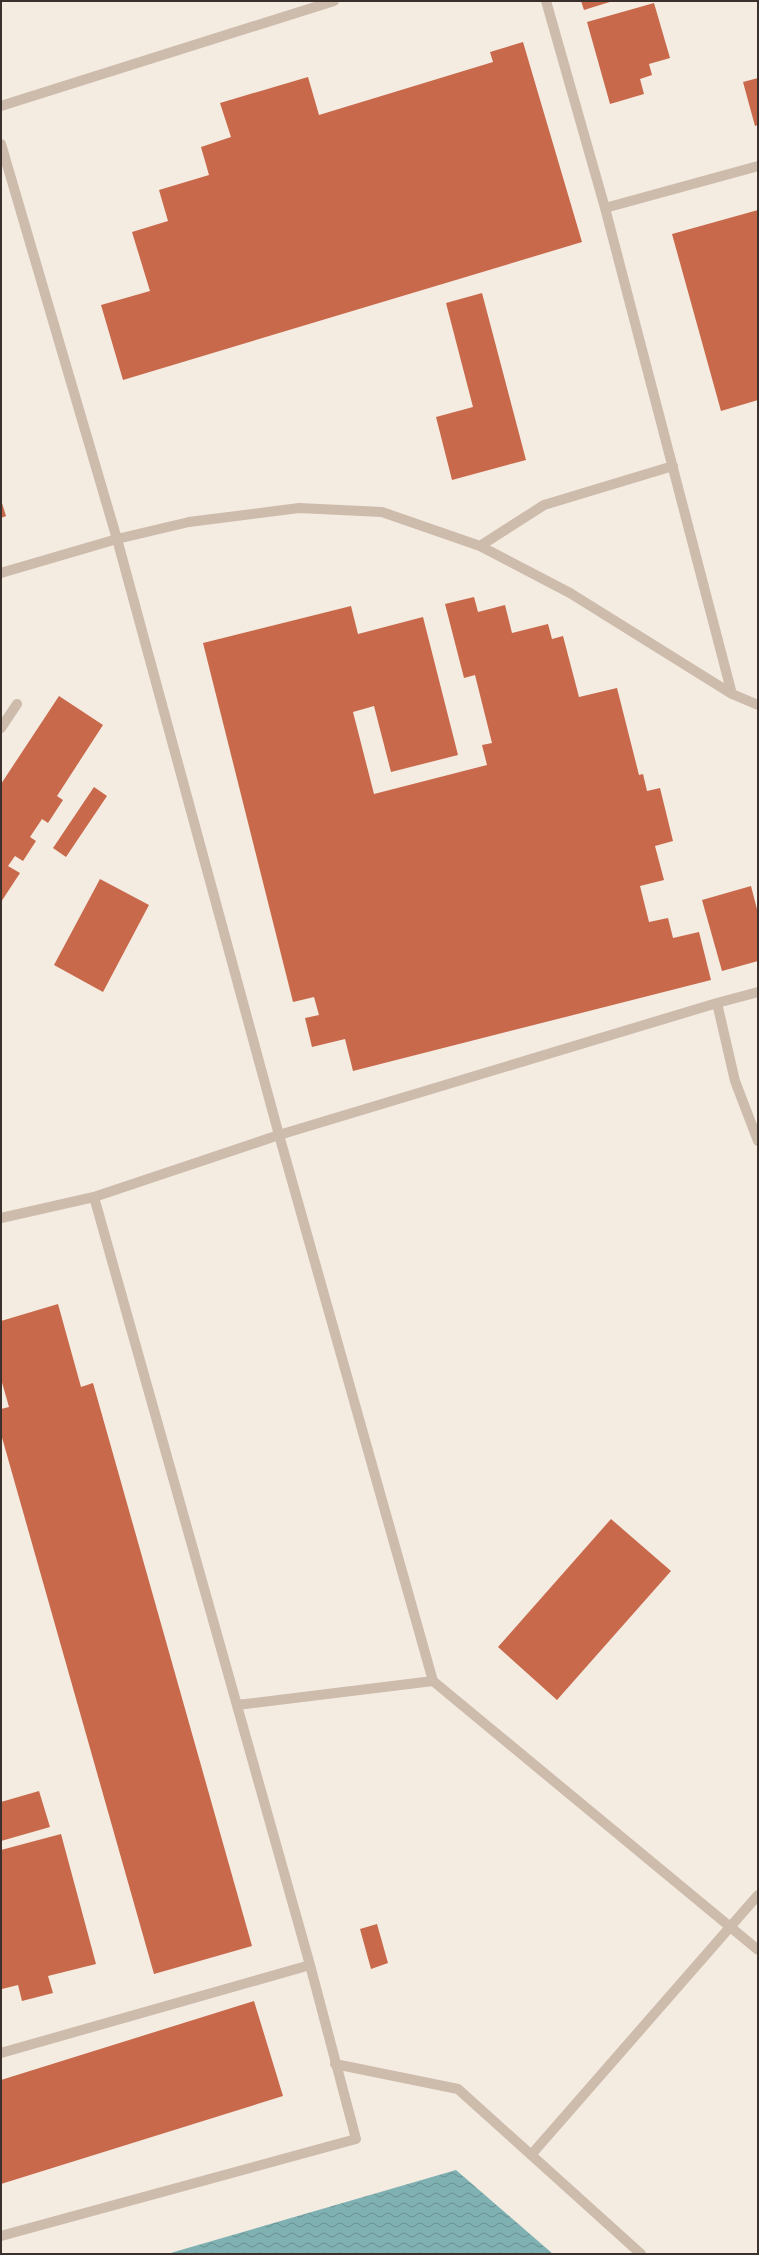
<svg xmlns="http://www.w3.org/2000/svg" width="759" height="2255" viewBox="0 0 759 2255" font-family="Poppins,sans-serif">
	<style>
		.water { fill: url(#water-waves) }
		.building { fill: #c8694b }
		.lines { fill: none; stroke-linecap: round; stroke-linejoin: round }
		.minor { stroke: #cdbbac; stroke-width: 10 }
	</style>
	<defs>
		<pattern id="water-waves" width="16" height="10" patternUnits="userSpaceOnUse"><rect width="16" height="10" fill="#7fb0b2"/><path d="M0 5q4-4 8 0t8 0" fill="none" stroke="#699091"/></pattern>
	</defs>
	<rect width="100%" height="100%" fill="#f4ebe1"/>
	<path class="water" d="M 456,2170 L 553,2254 L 167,2254 Z"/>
	<path class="building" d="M 581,1 L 613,1 L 584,10 Z
		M 654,3 L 670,58 L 649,64 L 652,75 L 640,79 L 644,94 L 610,104 L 587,22 Z
		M 523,42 L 582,242 L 123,380 L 101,305 L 150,291 L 132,232 L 168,221 L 159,190 L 209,175 L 201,147 L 231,137 L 220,103 L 308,77 L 319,115 L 493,62 L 490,52 Z
		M 758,78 L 758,125 L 755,126 L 743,82 Z
		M 758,210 L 758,400 L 721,411 L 672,234 Z
		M 482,293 L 526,460 L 452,480 L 436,417 L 473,407 L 446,303 Z
		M 1,500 L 6,516 L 1,518 Z
		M 474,597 L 478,612 L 505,605 L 512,633 L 548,624 L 552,639 L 563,636 L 579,697 L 617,688 L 639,775 L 643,774 L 647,791 L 660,788 L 673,841 L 655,846 L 664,880 L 640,886 L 649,922 L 668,918 L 673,938 L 699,932 L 711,980 L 353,1071 L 345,1039 L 312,1047 L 305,1018 L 319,1015 L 314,997 L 293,1002 L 203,643 L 351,606 L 358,634 L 423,617 L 458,755 L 391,772 L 374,706 L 353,712 L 374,794 L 487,765 L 482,745 L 492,743 L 475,675 L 464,678 L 445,604 Z
		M 59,696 L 103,725 L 57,796 L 63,800 L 48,823 L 42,819 L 30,837 L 36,841 L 23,861 L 15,856 L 8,866 L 20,873 L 1,902 L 1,784 Z
		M 94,787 L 107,796 L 66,857 L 53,848 Z
		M 100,879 L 149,905 L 103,992 L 54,965 Z
		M 751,886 L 758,913 L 758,961 L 722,971 L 702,900 Z
		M 58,1304 L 81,1387 L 93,1383 L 252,1946 L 154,1974 L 1,1434 L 1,1409 L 9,1407 L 1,1379 L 1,1321 Z
		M 611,1519 L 671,1571 L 557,1700 L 498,1647 Z
		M 39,1791 L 50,1827 L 1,1841 L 1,1802 Z
		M 61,1834 L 96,1964 L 48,1976 L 53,1993 L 22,2001 L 18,1985 L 2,1989 L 1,1984 L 1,1850 Z
		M 377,1924 L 388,1963 L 371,1969 L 360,1929 Z
		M 254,2001 L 283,2096 L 1,2184 L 1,2080 Z"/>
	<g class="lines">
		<path class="minor" d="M 546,1 L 605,208 L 732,694
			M 1,106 L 334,1
			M 1,144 L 117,539 L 279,1135 L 433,1681 L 758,1950
			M 605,208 L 758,166
			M 480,546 L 544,505 L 673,466
			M 1,573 L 117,539 L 189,522 L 299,508 L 382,512 L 480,546 L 570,593 L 732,694 L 758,705
			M 1,728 L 17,704
			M 717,1003 L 758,992
			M 1,1218 L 94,1197 L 279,1135 L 717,1003 L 735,1081 L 758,1141
			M 237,1705 L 433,1681
			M 1,2053 L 310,1965
			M 335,2064 L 458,2089 L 641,2254
			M 531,2155 L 758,1895
			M 1,2236 L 356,2139 L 310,1965 L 94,1197"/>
	</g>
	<rect width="759" height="2255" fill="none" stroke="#3b302b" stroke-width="4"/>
</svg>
